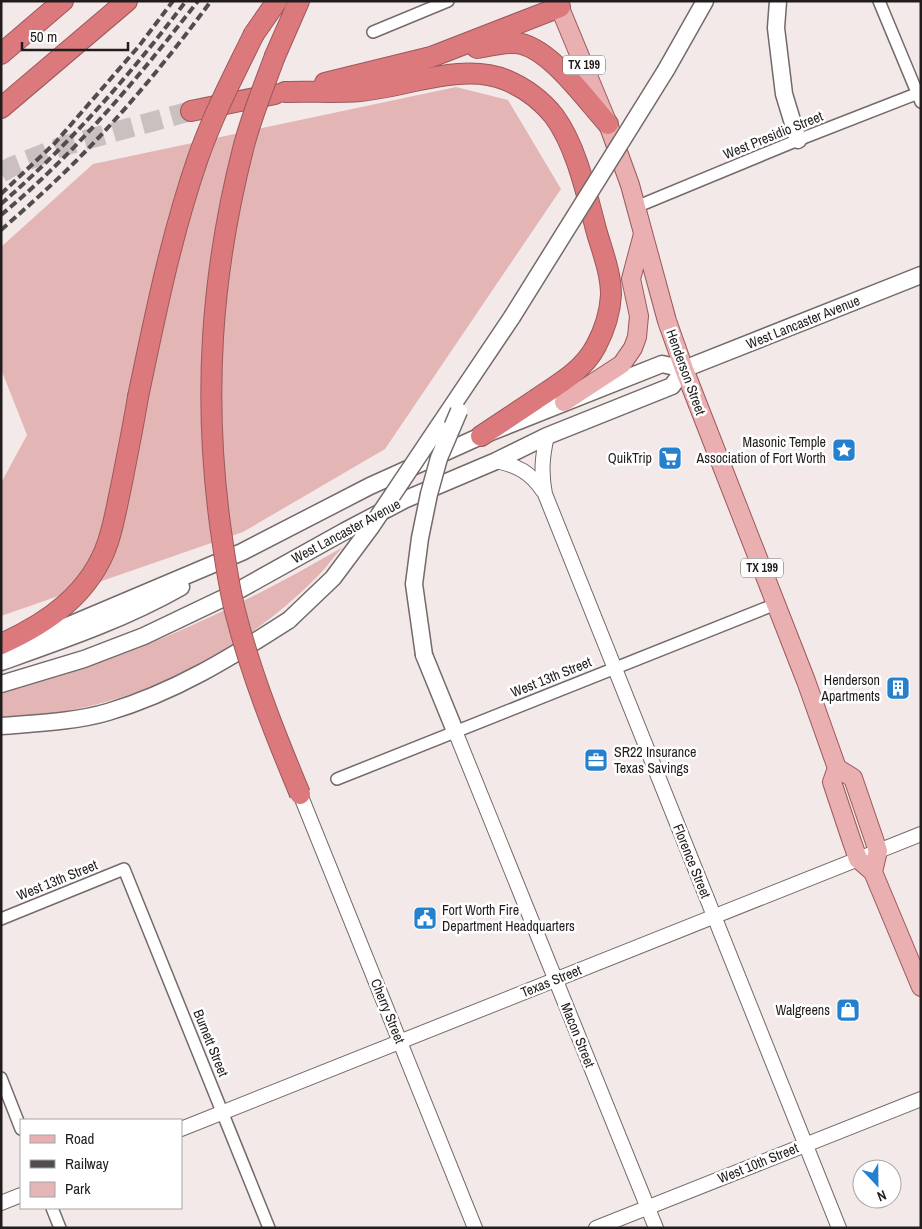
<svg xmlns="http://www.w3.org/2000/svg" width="922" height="1229" viewBox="0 0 922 1229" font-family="'Archivo Narrow',sans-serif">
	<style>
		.green { fill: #e4b5b5 }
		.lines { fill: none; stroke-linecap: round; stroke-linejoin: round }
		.motorway-tunnel { stroke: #cac0c0; stroke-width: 20; stroke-dasharray: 20 10; stroke-linecap: butt }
		.minor-casing { stroke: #746a6a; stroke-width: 14 }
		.tertiary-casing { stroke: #746a6a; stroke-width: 16 }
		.secondary-casing { stroke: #746a6a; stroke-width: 19 }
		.primary-casing { stroke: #9b595b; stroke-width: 20 }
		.motorway-casing { stroke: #9b595b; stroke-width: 22 }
		.minor { stroke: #fff; stroke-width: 11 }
		.tertiary { stroke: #fff; stroke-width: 14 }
		.secondary { stroke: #fff; stroke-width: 16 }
		.primary { stroke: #eaafb1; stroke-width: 18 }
		.motorway { stroke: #dc797d; stroke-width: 20 }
		.rail { stroke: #524d4d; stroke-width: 4; stroke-dasharray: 8 4; stroke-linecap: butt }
		.secondary-bridge-casing { stroke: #746a6a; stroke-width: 19; stroke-linecap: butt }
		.motorway-bridge-casing { stroke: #9b595b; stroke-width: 22; stroke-linecap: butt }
		.secondary-bridge { stroke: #fff; stroke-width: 16 }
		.motorway-bridge { stroke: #dc797d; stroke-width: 20 }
		.labels { text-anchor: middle; stroke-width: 5; stroke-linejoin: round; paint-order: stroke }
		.shield { fill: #fff; stroke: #646161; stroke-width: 1 }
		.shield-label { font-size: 12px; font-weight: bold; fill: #211d1d }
		.street-label { font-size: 14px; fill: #211d1d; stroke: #fff }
		.poi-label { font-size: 14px; fill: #211d1d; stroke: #fff; text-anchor: end }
	</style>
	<rect width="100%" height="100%" fill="#f4e9e9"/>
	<path class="green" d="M 456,87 L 508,100 L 561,189 L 385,449 L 243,532 L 1,616 L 1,483 L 27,435 L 1,369 L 1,247 L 93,164 Z
		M 343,547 C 334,556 327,567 318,576 C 251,644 160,694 66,711 C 45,715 23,715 1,717 L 1,693 C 43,680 87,668 128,652 C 202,624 274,587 343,547 Z"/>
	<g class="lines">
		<path class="motorway-tunnel" d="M 1,173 L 11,167 L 63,146 L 191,111"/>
		<g class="minor-casing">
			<path id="minor" d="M 879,1 L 921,102
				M 373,32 L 448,1
				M 636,207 L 798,140 L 921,92
				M 337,779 L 776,604
				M 1,919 L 124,869 L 269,1228
				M 1,1078 L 21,1129
				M 52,1208 L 60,1228"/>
		</g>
		<g class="tertiary-casing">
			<path id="tertiary" d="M 547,436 C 542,457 541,473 545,494 L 839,1228
				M 496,461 C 517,465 531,473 543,491
				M 455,731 L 656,1228
				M 300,794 L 475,1228
				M 181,1129 L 921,834
				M 1,1203 L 21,1195
				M 596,1228 L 921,1099"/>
		</g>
		<g class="secondary-casing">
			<path id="secondary" d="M 778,1 L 776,28 L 784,94 L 798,140
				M 666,70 L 705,1
				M 438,427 L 512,317
				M 10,647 L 48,634 L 242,552 L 370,486 L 481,436 L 662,364 L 684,369 L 921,275
				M 424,655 L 455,731
				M 1,662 C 63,640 125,619 181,587
				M 1,684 L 84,659 L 144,636 L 232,594 L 345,531 L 404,500 L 496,461 L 547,436 L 672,386 L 684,369
				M 1,726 C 36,723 74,722 108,712 C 175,692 230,658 289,620"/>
		</g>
		<g class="primary-casing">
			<path id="primary" d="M 557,1 L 608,124 L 630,185 L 667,321 L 684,369 L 806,681 L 837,768 L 853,778 L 878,851 L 873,872
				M 564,402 L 622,364 L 633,348 L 637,337 L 639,316 L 631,279 L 643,234
				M 837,768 L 832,782 L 850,836 L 858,859 L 873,872 L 921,987"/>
		</g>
		<g class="motorway-casing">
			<path id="motorway" d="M 254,34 L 277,1
				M 477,48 C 490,46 503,42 516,43 C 549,46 586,100 608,124
				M 1,54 L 63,1
				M 275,56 L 299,1
				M 325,83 L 431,57 L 560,7
				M 285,92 C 310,91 336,93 360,91 C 406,87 462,62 506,80 C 525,88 542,101 554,116 C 577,147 587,196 597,233 C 603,253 611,274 611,295 C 610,313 604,331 596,346 C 583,371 557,385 535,400 C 517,412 499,424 481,436
				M 1,108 L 127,1
				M 191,111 L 275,94
				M 1,644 C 48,623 91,593 108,542 C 114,524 117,505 121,487 C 127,457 133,427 138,397"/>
		</g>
		<use href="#minor" class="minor"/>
		<use href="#tertiary" class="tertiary"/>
		<use href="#secondary" class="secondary"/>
		<use href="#primary" class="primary"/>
		<use href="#motorway" class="motorway"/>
		<path class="rail" d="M 1,194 L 55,143 L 139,46 L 173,1
			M 1,204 C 70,144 131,74 186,1
			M 1,215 C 76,153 138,78 198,1
			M 1,230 C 26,208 51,186 75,162 C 124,113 169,58 211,1"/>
		<g class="secondary-bridge-casing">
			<path id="secondary-bridge" d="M 512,317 L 666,70
				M 289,620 L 333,578 L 371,527 L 438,427
				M 424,655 L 414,584 L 420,538 L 429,494 L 439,458 L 459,411"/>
		</g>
		<g class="motorway-bridge-casing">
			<path id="motorway-bridge" d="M 275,56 C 264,86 251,117 243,149 C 211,275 203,396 220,524 C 224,553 228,583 235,611 C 251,674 275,734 300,794
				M 138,397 C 155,316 171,236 198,158 C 213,115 234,75 254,34"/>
		</g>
		<use href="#secondary-bridge" class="secondary-bridge"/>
		<use href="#motorway-bridge" class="motorway-bridge"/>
	</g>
	<defs>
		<g id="sight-square" transform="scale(1.25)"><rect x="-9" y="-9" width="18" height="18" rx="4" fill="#2580cd" stroke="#fff"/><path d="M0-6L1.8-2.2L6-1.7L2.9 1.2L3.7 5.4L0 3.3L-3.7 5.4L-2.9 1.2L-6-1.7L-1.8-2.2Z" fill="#fff"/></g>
		<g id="supermarket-square" transform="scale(1.25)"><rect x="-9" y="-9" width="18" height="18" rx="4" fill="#2580cd" stroke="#fff"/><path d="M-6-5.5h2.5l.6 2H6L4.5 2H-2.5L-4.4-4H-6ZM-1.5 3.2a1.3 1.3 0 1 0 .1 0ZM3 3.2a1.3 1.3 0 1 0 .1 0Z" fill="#fff"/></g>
		<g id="building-square" transform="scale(1.25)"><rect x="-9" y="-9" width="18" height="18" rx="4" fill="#2580cd" stroke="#fff"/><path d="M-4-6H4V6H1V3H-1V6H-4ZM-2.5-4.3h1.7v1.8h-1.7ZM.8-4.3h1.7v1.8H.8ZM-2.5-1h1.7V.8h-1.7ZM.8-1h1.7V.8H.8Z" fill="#fff"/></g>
		<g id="office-square" transform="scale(1.25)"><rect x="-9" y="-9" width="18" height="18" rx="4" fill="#2580cd" stroke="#fff"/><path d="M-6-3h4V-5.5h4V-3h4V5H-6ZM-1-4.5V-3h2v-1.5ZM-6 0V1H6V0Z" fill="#fff"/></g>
		<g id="civic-square" transform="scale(1.25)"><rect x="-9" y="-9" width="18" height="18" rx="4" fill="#2580cd" stroke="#fff"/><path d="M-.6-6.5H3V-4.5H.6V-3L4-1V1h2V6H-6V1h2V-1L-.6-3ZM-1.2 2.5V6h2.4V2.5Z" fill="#fff"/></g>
		<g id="shop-square" transform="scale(1.25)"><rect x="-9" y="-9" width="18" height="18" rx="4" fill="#2580cd" stroke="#fff"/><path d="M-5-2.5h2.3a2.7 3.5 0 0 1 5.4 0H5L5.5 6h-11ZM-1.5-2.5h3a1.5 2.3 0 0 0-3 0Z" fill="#fff"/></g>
	</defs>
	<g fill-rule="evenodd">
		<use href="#sight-square" x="844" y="450"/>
		<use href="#supermarket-square" x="670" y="458"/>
		<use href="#building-square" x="898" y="688"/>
		<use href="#office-square" x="596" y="760"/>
		<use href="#civic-square" x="425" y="918"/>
		<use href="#shop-square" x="848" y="1010"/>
	</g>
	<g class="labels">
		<g class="shield">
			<rect x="563" y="55.5" width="42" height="19" rx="4"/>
			<rect x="741" y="558.5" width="42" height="19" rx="4"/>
		</g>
		<g class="shield-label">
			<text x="584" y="69">TX 199</text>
			<text x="762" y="572">TX 199</text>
		</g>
		<g class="street-label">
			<text transform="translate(773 135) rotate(-22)" y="5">West Presidio Street</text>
			<text transform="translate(803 322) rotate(-22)" y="5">West Lancaster Avenue</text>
			<text transform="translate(686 372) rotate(70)" y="5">Henderson Street</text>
			<text transform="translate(346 531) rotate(-28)" y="5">West Lancaster Avenue</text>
			<text transform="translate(551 677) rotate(-22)" y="5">West 13th Street</text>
			<text transform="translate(692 861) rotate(68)" y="5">Florence Street</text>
			<text transform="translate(57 880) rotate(-22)" y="5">West 13th Street</text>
			<text transform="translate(551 981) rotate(-22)" y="5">Texas Street</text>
			<text transform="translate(388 1011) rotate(68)" y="5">Cherry Street</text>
			<text transform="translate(578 1035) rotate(68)" y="5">Macon Street</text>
			<text transform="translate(211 1043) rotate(68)" y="5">Burnett Street</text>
			<text transform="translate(758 1163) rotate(-22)" y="5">West 10th Street</text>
		</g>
		<g class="poi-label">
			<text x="826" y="447">Masonic Temple<tspan x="826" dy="16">Association of Fort Worth</tspan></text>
			<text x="652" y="463">QuikTrip</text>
			<text x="880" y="685">Henderson<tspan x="880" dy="16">Apartments</tspan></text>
			<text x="614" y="757" text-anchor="start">SR22 Insurance<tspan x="614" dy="16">Texas Savings</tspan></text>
			<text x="442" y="915" text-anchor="start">Fort Worth Fire<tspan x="442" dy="16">Department Headquarters</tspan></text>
			<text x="830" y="1015">Walgreens</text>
		</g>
	</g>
	<rect width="922" height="1229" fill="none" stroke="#211d1d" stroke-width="5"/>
	<rect x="20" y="1119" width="162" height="90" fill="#ffffff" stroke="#a6a5a5"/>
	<rect x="30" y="1135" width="25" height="8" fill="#eaafb1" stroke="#a6a5a5"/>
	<text x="65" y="1144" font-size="15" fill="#211d1d">Road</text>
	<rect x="30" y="1160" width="25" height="8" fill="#524d4d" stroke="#a6a5a5"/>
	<text x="65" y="1169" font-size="15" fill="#211d1d">Railway</text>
	<rect x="30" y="1182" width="25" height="15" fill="#e4b5b5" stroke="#a6a5a5"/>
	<text x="65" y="1194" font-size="15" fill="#211d1d">Park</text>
	<g transform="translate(877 1184) rotate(158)"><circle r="24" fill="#ffffff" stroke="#a6a5a5"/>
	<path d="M0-4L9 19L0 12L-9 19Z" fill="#2580cd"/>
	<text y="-8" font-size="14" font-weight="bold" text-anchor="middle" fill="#211d1d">N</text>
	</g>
	<path d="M22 42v8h106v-8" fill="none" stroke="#211d1d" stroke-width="2.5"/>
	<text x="30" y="42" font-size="15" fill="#211d1d" stroke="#ffffff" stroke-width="4" paint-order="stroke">50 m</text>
</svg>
